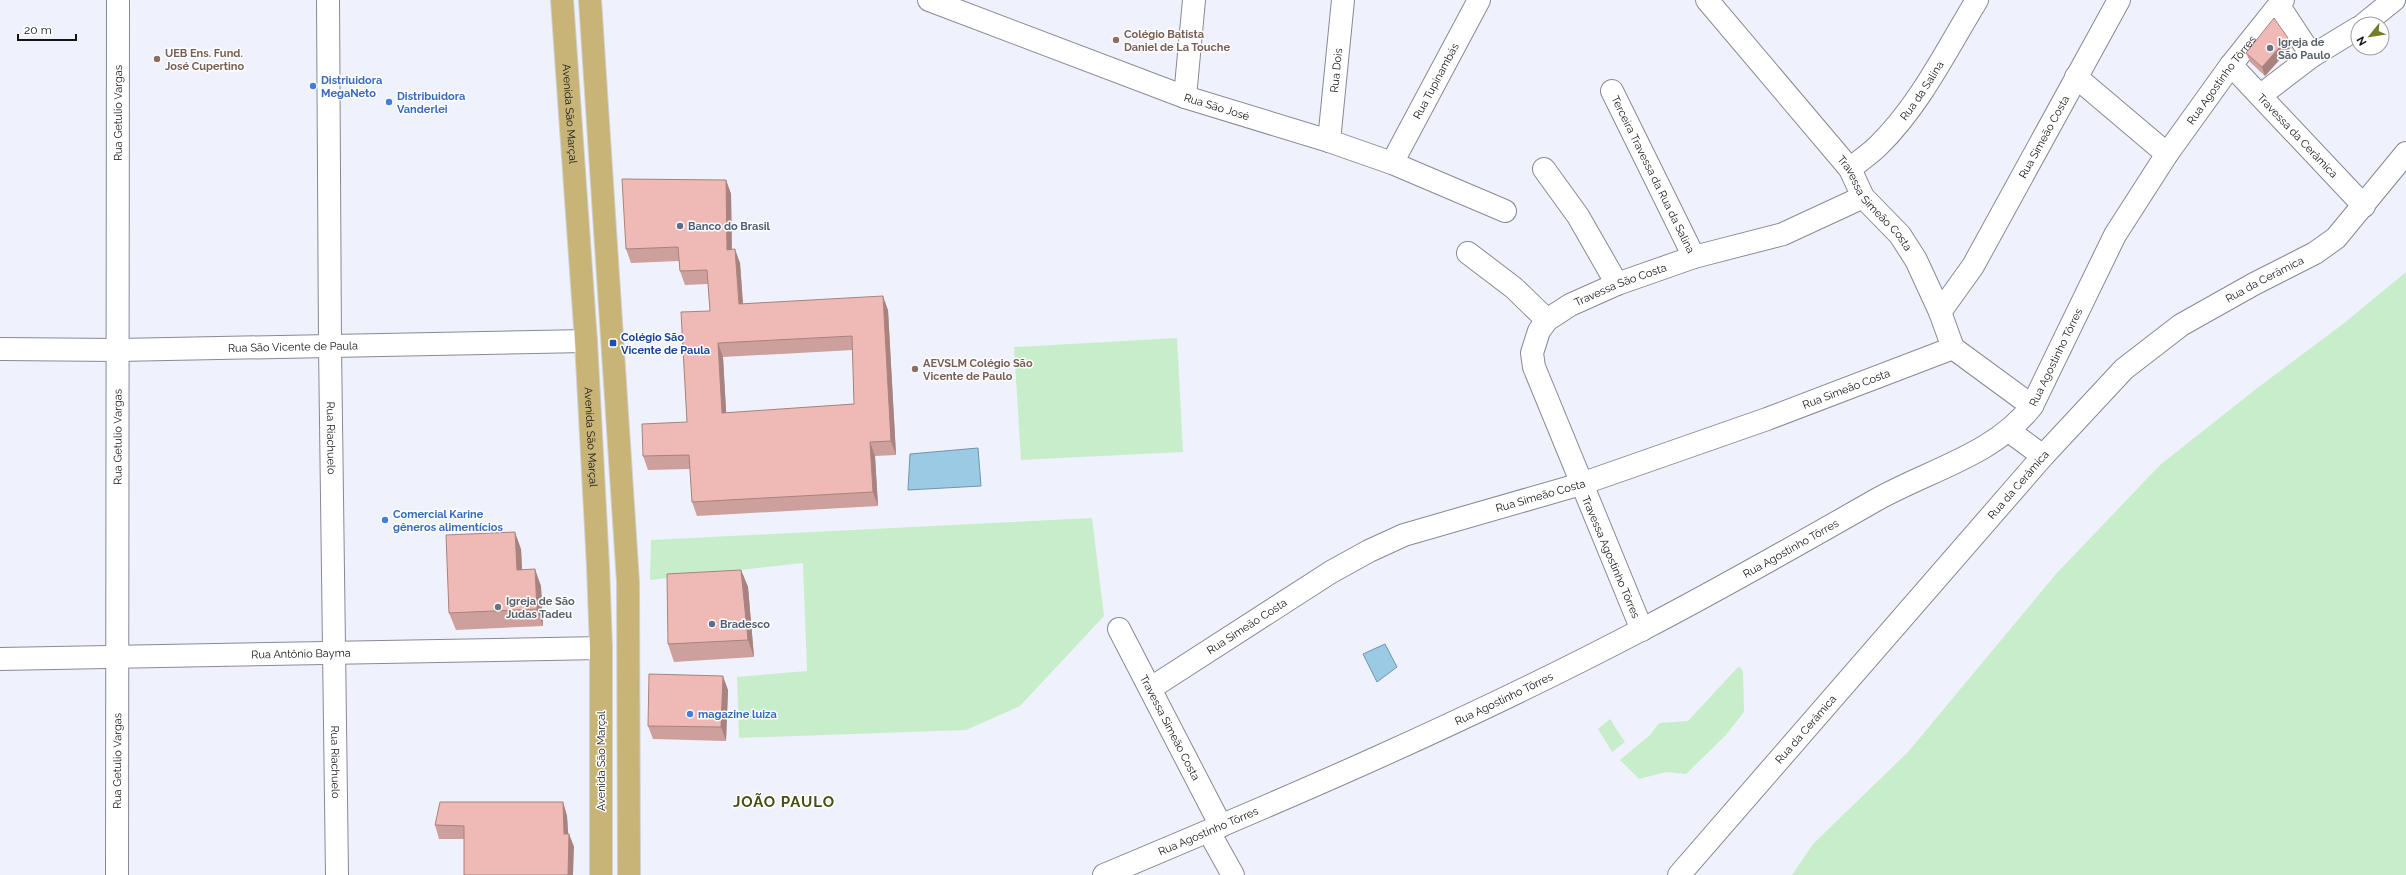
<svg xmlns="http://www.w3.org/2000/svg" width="2406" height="875" viewBox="0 0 2406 875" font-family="Raleway,sans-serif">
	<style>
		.green { fill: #c8edcb }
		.water { fill: #9bcae4; stroke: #7293a7 }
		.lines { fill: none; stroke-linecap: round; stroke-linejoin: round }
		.minor-casing { stroke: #878a93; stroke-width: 24 }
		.major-casing { stroke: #d0d0d1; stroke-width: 24 }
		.minor { stroke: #fff; stroke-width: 22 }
		.major { stroke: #c8b477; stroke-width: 22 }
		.wall { fill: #cea09d; fill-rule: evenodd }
		.shaded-wall { fill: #a7827f }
		.building { fill: #efbab6; stroke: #a7827f; fill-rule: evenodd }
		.education-dot { fill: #8d6e63; stroke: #fff; stroke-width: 1.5 }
		.worship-dot { fill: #6b7280; stroke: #fff; stroke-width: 1.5 }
		.shop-dot { fill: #3f7fe0; stroke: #fff; stroke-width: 1.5 }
		.service-dot { fill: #5c6f8a; stroke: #fff; stroke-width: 1.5 }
		.transit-dot { fill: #1a4fb4; stroke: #fff; stroke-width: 1.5 }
		.labels { text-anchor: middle; stroke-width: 3; stroke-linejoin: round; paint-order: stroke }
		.education-label { font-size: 11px; font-weight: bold; fill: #785e54; stroke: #fff; text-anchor: start }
		.worship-label { font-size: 11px; font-weight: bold; fill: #5b616d; stroke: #fff; text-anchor: start }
		.street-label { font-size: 11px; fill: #131418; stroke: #fff }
		.shop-label { font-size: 11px; font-weight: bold; fill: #366cbe; stroke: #fff; text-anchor: start }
		.service-label { font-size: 11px; font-weight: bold; fill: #4e5e75; stroke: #fff; text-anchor: start }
		.transit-label { font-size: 11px; font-weight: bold; fill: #164399; stroke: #fff; text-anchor: start }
		.district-label { font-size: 15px; font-weight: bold; letter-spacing: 1px; fill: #474c11; stroke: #fff }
	</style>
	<rect width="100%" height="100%" fill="#eff2fc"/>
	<path class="green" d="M 2406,272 L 2406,875 L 1792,875 L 1813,844 L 1908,752 L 2056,574 L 2160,465 L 2256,389 L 2343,324 Z
		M 1177,338 L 1183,452 L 1021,460 L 1014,347 Z
		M 1092,518 L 1104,616 L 1020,706 L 966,730 L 739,738 L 737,677 L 807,671 L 803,563 L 650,580 L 651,540 Z
		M 1739,666 L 1743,671 L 1744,712 L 1725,736 L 1686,774 L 1666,772 L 1639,779 L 1620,760 L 1650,735 L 1659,723 L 1688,721 Z
		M 1610,719 L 1625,742 L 1612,752 L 1598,729 Z"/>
	<path class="water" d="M 978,448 L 981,486 L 908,490 L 910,454 Z
		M 1385,644 L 1397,667 L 1377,682 L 1363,654 Z"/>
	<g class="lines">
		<g class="minor-casing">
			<g id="minor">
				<path id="s1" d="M 328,0 L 330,346 L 337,875"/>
				<path id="s2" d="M 929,0 L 1185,97 L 1329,141 L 1392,163 L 1505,211"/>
				<path id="s3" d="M 1707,0 L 1850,169 L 1863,197 L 1900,235 L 1916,260 L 1940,312 L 1953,348 L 2032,406"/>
				<path d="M 2279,6 L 2312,56"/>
				<path d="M 2364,24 L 2394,0"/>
				<path id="s4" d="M 2231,65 L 2364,206"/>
				<path d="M 2076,77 L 2167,154"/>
				<path id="s5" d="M 1612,91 L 1694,257"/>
				<path d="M 2261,95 L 2312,56 L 2358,28"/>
				<path d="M 1185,97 L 1194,0"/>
				<path id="s6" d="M 1329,141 L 1343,0"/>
				<path id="s7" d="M 1392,163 L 1479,0"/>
				<path d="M 1544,169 L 1578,216 L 1617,284"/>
				<path id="s8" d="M 1850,169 C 1859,161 1870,154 1878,146 C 1920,105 1947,49 1977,0"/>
				<path d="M 1468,253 L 1514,288 L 1547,320"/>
				<path id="s9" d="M 1940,312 L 1973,266 L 2119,0"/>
				<path id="s10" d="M 0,349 L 118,350 L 586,341"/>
				<path d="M 2009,431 L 2043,456"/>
				<path id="s11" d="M 1119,629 L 1221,826"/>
				<path id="s12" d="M 1642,630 L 1534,367 L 1532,353 L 1539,331 L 1547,320 L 1570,305 L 1617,284 L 1694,257 L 1783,234 L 1863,197"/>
				<path id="s13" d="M 0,659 L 601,648"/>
				<path id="s14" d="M 1151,688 L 1331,572 L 1369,551 L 1404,535 L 1581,484 L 1767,419 L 1953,348"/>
				<path d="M 1209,832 L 1233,875"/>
				<path id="s15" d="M 117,875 L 118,0"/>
				<path id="s16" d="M 1104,875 C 1286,799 1468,721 1643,629 C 1722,588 1799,544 1876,500 C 1929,470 1994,455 2032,406 L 2115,235 L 2167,154 L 2231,65 L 2283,0"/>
				<path id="s17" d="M 1679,875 L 2043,456 L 2124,369 L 2181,325 L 2254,284 L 2315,253 L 2336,238 L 2406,153"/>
			</g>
		</g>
		<g class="major-casing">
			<g id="major">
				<path id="s18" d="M 562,0 L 586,341 L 598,566 L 601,648 L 601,875"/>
				<path d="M 590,0 L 628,582 L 629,875"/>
			</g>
		</g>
		<use href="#minor" class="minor"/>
		<use href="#major" class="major"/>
	</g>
	<path class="wall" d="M 2291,47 L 2265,76 L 2250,62 L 2246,53 Z
		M 726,180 L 731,194 L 732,250 L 740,263 L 743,304 L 888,310 L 896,455 L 875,456 L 878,506 L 697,516 L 692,502 L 690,469 L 648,470 L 643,456 L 687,422 L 710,311 L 708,284 L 685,285 L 680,271 L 679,261 L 631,263 L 626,249 ZM 853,350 L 854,404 L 726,413 L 723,357 Z
		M 521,549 L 522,570 L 541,586 L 543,626 L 456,630 L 449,613 Z
		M 741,570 L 748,587 L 754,657 L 674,662 L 668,644 Z
		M 728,690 L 726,741 L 653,739 L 648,726 Z
		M 563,802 L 567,816 L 568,834 L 569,834 L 574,847 L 464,839 L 439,839 L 435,825 Z"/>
	<path class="shaded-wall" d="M 2288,38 L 2291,47 L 2265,76 L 2262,67 Z
		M 726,180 L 731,194 L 732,264 L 727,250 Z
		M 735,249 L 740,263 L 744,318 L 739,304 Z
		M 883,296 L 888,310 L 896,455 L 891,441 Z
		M 718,343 L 723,357 L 727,427 L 722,413 Z
		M 870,442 L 875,456 L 878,506 L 873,492 Z
		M 515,532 L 521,549 L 523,587 L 517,570 Z
		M 535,569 L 541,586 L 543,626 L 537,609 Z
		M 741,570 L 748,587 L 754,657 L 748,640 Z
		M 723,676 L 728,690 L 726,741 L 721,727 Z
		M 563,802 L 567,816 L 569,846 L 569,834 L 574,847 L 573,875 L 568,875 L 564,834 Z"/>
	<path class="building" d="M 2274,18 L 2288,38 L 2262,67 L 2246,53 Z
		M 622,179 L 726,180 L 727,250 L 735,249 L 739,304 L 883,296 L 891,441 L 870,442 L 873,492 L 692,502 L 689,455 L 643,456 L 642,424 L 687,422 L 681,312 L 710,311 L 707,270 L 680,271 L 678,247 L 626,249 ZM 852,336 L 854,404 L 722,413 L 718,343 Z
		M 515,532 L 517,570 L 535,569 L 537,609 L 449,613 L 446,535 Z
		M 741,570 L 748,640 L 668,644 L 667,574 Z
		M 649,674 L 723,676 L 721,727 L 648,726 Z
		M 440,802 L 563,802 L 564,834 L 569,834 L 568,875 L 464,875 L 464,826 L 435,825 Z"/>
	<g class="education-dot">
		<circle cx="1116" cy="40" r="4"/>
		<circle cx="157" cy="59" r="4"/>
		<circle cx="915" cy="369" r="4"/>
	</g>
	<g class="worship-dot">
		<circle cx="2270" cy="48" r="4"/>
		<circle cx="498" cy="607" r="4"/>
	</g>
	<g class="shop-dot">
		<circle cx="313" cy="86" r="4"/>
		<circle cx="389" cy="102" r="4"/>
		<circle cx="385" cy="520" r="4"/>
		<circle cx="690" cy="714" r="4"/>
	</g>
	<g class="service-dot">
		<circle cx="680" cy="226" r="4"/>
		<circle cx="712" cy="624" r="4"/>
	</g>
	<rect class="transit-dot" x="609" y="339" width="8" height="8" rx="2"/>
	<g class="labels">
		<g class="education-label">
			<text x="1124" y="38">Colégio Batista<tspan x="1124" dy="13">Daniel de La Touche</tspan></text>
			<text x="165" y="57">UEB Ens. Fund.<tspan x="165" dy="13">José Cupertino</tspan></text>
			<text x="923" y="367">AEVSLM Colégio São<tspan x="923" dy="13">Vicente de Paulo</tspan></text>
		</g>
		<g class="worship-label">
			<text x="2278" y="46">Igreja de<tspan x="2278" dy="13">São Paulo</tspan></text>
			<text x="506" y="605">Igreja de São<tspan x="506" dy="13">Judas Tadeu</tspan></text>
		</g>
		<g class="street-label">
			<text dy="4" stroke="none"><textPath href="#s6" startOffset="71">Rua Dois</textPath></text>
			<text dy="4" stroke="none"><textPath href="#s7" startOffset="93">Rua Tupinambás</textPath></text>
			<text dy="4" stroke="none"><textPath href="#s16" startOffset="1421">Rua Agostinho Tôrres</textPath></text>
			<text dy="4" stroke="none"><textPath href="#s8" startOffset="107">Rua da Salina</textPath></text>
			<text dy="4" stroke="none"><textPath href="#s2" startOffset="307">Rua São José</textPath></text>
			<text dy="4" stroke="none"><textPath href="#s15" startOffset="762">Rua Getulio Vargas</textPath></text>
			<text dy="4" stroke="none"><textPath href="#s18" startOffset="114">Avenida São Marçal</textPath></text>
			<text dy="4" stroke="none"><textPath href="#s4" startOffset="97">Travessa da Cerâmica</textPath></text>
			<text dy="4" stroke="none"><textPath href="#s9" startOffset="204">Rua Simeão Costa</textPath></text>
			<text dy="4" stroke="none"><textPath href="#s5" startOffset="93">Terceira Travessa da Rua da Salina</textPath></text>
			<text dy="4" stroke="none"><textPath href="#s3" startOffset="264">Travessa Simeão Costa</textPath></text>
			<text dy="4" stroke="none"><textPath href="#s17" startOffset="841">Rua da Cerâmica</textPath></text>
			<text dy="4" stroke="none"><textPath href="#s12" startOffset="417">Travessa São Costa</textPath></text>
			<text dy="4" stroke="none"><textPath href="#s10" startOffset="293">Rua São Vicente de Paula</textPath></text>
			<text dy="4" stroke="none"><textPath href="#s16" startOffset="1097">Rua Agostinho Tôrres</textPath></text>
			<text dy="4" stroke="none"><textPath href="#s14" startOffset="762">Rua Simeão Costa</textPath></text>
			<text dy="4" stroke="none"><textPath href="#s15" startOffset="438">Rua Getulio Vargas</textPath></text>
			<text dy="4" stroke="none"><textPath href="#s18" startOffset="438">Avenida São Marçal</textPath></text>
			<text dy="4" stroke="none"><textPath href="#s1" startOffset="438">Rua Riachuelo</textPath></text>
			<text dy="4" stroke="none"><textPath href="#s17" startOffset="517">Rua da Cerâmica</textPath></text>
			<text dy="4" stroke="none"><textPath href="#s14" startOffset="438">Rua Simeão Costa</textPath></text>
			<text dy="4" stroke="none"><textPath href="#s16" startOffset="761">Rua Agostinho Tôrres</textPath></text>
			<text transform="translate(1611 557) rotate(67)" y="4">Travessa Agostinho Tôrres</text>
			<text dy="4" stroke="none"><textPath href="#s14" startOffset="114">Rua Simeão Costa</textPath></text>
			<text dy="4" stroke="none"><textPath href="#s13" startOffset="301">Rua Antônio Bayma</textPath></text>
			<text dy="4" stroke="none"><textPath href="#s16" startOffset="437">Rua Agostinho Tôrres</textPath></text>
			<text dy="4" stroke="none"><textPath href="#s11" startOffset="111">Travessa Simeão Costa</textPath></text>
			<text dy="4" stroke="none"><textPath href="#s17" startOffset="193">Rua da Cerâmica</textPath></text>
			<text dy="4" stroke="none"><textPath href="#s15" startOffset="114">Rua Getulio Vargas</textPath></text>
			<text dy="4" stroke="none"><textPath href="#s1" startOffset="762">Rua Riachuelo</textPath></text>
			<text transform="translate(601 761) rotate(-90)" y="4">Avenida São Marçal</text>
			<text dy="4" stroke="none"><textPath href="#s16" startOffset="113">Rua Agostinho Tôrres</textPath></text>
		</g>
		<g class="shop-label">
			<text x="321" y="84">Distriuidora<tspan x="321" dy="13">MegaNeto</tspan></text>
			<text x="397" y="100">Distribuidora<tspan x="397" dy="13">Vanderlei</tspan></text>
			<text x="393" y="518">Comercial Karine<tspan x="393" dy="13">gêneros alimentícios</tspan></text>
			<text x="698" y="718">magazine luiza</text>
		</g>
		<g class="service-label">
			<text x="688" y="230">Banco do Brasil</text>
			<text x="720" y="628">Bradesco</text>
		</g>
		<g class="transit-label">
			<text x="621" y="341">Colégio São<tspan x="621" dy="13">Vicente de Paula</tspan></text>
		</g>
		<g class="district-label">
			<text x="784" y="807">JOÃO PAULO</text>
		</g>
	</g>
	<g transform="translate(2370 36) rotate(240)"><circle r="19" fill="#ffffff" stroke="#a1a1a3"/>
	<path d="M0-3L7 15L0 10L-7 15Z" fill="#767d28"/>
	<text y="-6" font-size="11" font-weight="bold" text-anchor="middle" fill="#131418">N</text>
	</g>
	<path d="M18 34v6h58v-6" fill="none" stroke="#131418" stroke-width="2"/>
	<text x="24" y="34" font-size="12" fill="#131418" stroke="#ffffff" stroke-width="3" paint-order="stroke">20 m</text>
</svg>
